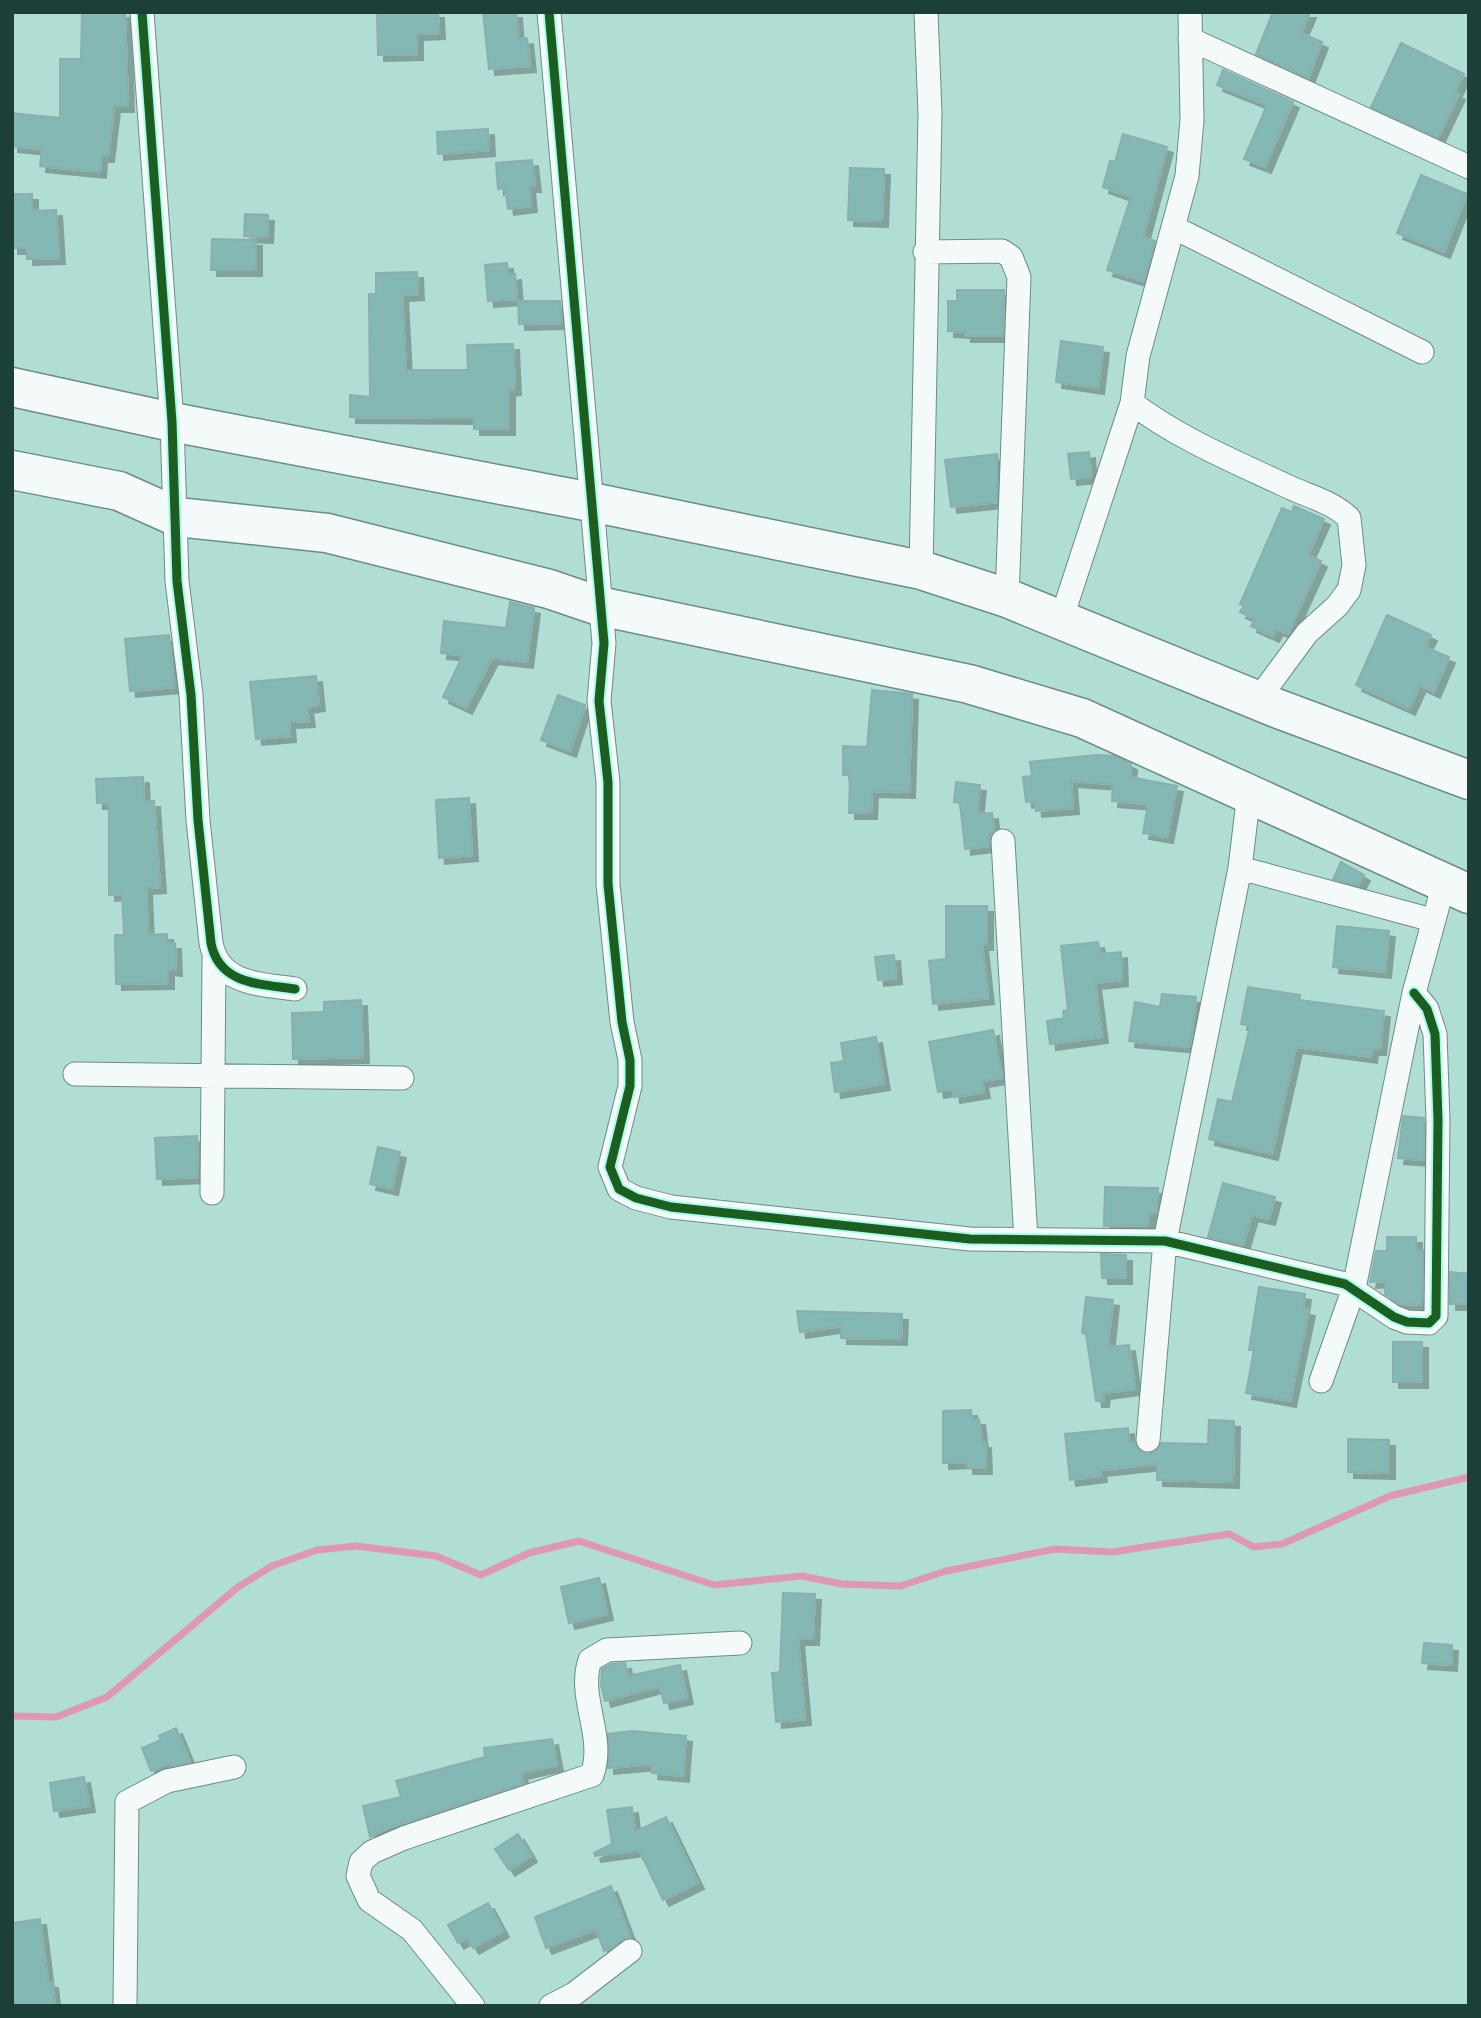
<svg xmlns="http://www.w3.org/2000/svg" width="1481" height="2018" viewBox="0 0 1481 2018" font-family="'Libre Baskerville',serif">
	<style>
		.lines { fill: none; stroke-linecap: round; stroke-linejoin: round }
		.stream { stroke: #df98b2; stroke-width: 7 }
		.building { fill: #84b8b5; stroke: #8aafac; stroke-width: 2; filter: url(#shadow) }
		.street-casing { stroke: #6c8d87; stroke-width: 25 }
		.highway-casing { stroke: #6c8d87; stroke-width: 41 }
		.street { stroke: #f3faf9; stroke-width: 23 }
		.highway { stroke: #f3faf9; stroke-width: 38 }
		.cycleway-casing { stroke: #aafdec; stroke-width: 13 }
		.cycleway { stroke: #1b5e20; stroke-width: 9 }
	</style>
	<defs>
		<filter id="shadow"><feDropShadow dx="6" dy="6" stdDeviation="0" flood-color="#0004"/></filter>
	</defs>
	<rect width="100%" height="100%" fill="#b0ddd4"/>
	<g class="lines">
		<path class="stream" d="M 12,1716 L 56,1717 L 107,1697 L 238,1587 L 272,1566 L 317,1550 L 356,1546 L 436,1556 L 481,1575 L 529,1553 L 579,1541 L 714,1585 L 802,1576 L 842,1584 L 900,1586 L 946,1571 L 1055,1549 L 1112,1552 L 1229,1534 L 1254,1547 L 1282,1544 L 1390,1496 L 1469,1477"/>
	</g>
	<path class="building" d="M 82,12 L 125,12 L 128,106 L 114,106 L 108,156 L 101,156 L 100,172 L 40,166 L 42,149 L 12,146 L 12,113 L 60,118 L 60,59 L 81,59 Z
		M 377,12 L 438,12 L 439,33 L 417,34 L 417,54 L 378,55 Z
		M 483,12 L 516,12 L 518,39 L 527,38 L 530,66 L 489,69 Z
		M 1273,12 L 1310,12 L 1301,33 L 1322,42 L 1308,78 L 1256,54 Z
		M 1401,43 L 1464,74 L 1455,92 L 1459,94 L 1438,138 L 1371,107 Z
		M 1223,70 L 1293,102 L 1265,167 L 1244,159 L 1267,105 L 1217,85 Z
		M 488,129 L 489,150 L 438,154 L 437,132 Z
		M 1123,134 L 1167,147 L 1143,237 L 1155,241 L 1143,281 L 1107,270 L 1131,197 L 1103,187 L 1110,161 L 1115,162 Z
		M 532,160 L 535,186 L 529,186 L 531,206 L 508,209 L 505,188 L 498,189 L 496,163 Z
		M 850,168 L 884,169 L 882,221 L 848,220 Z
		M 1421,175 L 1467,194 L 1444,252 L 1397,233 Z
		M 12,194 L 32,194 L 32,211 L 56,210 L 59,258 L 27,259 L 27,248 L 12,248 Z
		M 245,214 L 268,215 L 267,237 L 244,236 Z
		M 212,239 L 256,240 L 256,270 L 211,270 Z
		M 507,263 L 508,275 L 515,274 L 517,299 L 488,301 L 485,265 Z
		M 417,272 L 418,294 L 402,295 L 406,370 L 468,370 L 467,345 L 513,344 L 515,389 L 509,390 L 509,429 L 474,429 L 474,418 L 350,417 L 350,395 L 370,397 L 369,294 L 376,294 L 376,273 Z
		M 957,290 L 1004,290 L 1003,336 L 965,336 L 965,332 L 948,331 L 948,301 L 957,301 Z
		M 518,301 L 560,301 L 561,323 L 519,324 Z
		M 1061,341 L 1103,347 L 1098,388 L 1056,382 Z
		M 1089,452 L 1091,477 L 1071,479 L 1068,454 Z
		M 997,454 L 997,502 L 951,507 L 945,460 Z
		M 1294,506 L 1324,519 L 1308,555 L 1321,561 L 1288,634 L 1277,629 L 1273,636 L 1251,626 L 1255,619 L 1240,612 L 1244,606 L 1240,604 L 1282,508 L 1292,512 Z
		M 510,602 L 534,608 L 527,662 L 492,658 L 466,708 L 443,697 L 463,655 L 441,653 L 444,621 L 506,628 Z
		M 1387,615 L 1431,635 L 1425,647 L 1449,657 L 1434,692 L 1420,685 L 1409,709 L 1356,685 Z
		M 169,635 L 174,687 L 130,691 L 125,639 Z
		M 316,676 L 319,705 L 307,707 L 309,721 L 289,722 L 290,736 L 256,739 L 250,682 Z
		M 872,690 L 912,694 L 909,792 L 872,791 L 871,813 L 849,813 L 850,775 L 843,775 L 843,746 L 867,747 Z
		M 558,695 L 585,705 L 570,751 L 541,740 Z
		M 1096,755 L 1114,756 L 1131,764 L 1130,777 L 1177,786 L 1167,837 L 1143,833 L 1148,804 L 1112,801 L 1113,784 L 1071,781 L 1073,808 L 1036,811 L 1035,801 L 1026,802 L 1023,777 L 1032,776 L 1030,762 Z
		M 143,777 L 144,801 L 154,801 L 160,887 L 146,888 L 148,935 L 167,934 L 167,943 L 175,943 L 176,970 L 168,969 L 168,983 L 116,984 L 115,935 L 124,935 L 122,894 L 109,895 L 109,803 L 97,803 L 96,779 Z
		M 956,782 L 980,785 L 977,814 L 992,813 L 994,830 L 988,838 L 989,846 L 965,849 L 960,803 L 954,802 Z
		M 469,798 L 472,855 L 439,858 L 436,800 Z
		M 1341,862 L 1364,875 L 1358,886 L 1333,879 Z
		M 946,906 L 987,906 L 987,944 L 982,944 L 988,998 L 933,1004 L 929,961 L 946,959 Z
		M 1337,926 L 1389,931 L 1385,972 L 1333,967 Z
		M 1098,942 L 1100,954 L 1121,952 L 1122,980 L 1095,983 L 1102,1037 L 1050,1044 L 1047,1021 L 1064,1018 L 1063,1011 L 1068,1010 L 1061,946 Z
		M 894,955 L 896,978 L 878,980 L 875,957 Z
		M 1248,987 L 1300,995 L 1299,1000 L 1384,1011 L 1380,1049 L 1372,1049 L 1371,1057 L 1296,1047 L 1272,1154 L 1209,1139 L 1218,1099 L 1232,1102 L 1250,1026 L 1241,1024 Z
		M 1162,994 L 1196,997 L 1190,1047 L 1129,1041 L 1135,1002 L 1160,1007 Z
		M 361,1000 L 363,1057 L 293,1059 L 292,1013 L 324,1012 L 324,1002 Z
		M 993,1030 L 1002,1078 L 982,1081 L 984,1092 L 954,1097 L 953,1089 L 938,1092 L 929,1042 Z
		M 876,1037 L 884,1084 L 835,1092 L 831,1063 L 844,1061 L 841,1043 Z
		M 1403,1116 L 1424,1118 L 1424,1160 L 1398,1158 Z
		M 197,1136 L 198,1177 L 157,1179 L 155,1138 Z
		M 378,1147 L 400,1152 L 392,1189 L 370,1184 Z
		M 1223,1183 L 1275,1197 L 1269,1219 L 1252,1215 L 1243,1245 L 1208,1237 Z
		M 1105,1187 L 1158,1188 L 1156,1213 L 1149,1212 L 1149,1225 L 1104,1226 Z
		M 1387,1237 L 1416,1237 L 1416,1250 L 1423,1250 L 1422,1304 L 1401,1305 L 1385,1294 L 1385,1281 L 1370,1282 L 1376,1251 L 1387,1251 Z
		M 1101,1254 L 1126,1255 L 1126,1278 L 1102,1278 Z
		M 1450,1272 L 1469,1274 L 1469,1304 L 1450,1304 Z
		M 1259,1287 L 1305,1294 L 1303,1309 L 1309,1310 L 1290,1401 L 1246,1393 L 1254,1350 L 1249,1350 Z
		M 1086,1297 L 1113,1300 L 1108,1347 L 1129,1345 L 1135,1389 L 1104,1393 L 1103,1401 L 1096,1401 L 1086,1334 L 1082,1333 Z
		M 797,1311 L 902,1314 L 901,1339 L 841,1338 L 841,1326 L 800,1332 Z
		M 1393,1342 L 1422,1342 L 1422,1382 L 1393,1382 Z
		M 971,1410 L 972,1419 L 979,1419 L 982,1443 L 985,1442 L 986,1468 L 967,1468 L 967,1462 L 943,1463 L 943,1411 Z
		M 1209,1420 L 1234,1421 L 1233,1482 L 1157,1480 L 1157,1464 L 1100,1470 L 1101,1476 L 1070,1480 L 1065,1434 L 1128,1428 L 1129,1442 L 1135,1442 L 1139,1451 L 1147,1454 L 1155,1452 L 1161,1443 L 1208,1444 Z
		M 1348,1439 L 1389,1440 L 1389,1473 L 1348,1472 Z
		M 599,1578 L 607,1614 L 569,1623 L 561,1587 Z
		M 783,1593 L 815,1594 L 813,1639 L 798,1639 L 805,1719 L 776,1722 L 772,1673 L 780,1672 Z
		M 1424,1643 L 1452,1645 L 1451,1665 L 1422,1663 Z
		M 625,1663 L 628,1676 L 680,1665 L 687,1698 L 664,1703 L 660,1686 L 605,1701 L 601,1685 L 602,1669 L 611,1664 Z
		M 176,1728 L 190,1762 L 171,1766 L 170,1763 L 151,1771 L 142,1748 L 161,1740 L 159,1736 Z
		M 632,1731 L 686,1736 L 683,1776 L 652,1773 L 653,1764 L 608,1768 L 608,1734 Z
		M 552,1739 L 557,1765 L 521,1773 L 523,1783 L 387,1828 L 370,1837 L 363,1806 L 401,1797 L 396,1781 L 485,1757 L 484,1748 Z
		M 84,1777 L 89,1806 L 54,1811 L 50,1783 Z
		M 632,1807 L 635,1832 L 666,1817 L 698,1883 L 663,1900 L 639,1850 L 595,1856 L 594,1853 L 612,1844 L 607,1810 Z
		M 518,1834 L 531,1856 L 509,1870 L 495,1849 Z
		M 611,1886 L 630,1937 L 604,1951 L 596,1929 L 546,1948 L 535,1917 Z
		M 488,1903 L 503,1931 L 473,1948 L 467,1938 L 458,1943 L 448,1925 Z
		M 40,1919 L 48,1982 L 52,1982 L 55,2006 L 12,2006 L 12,1923 Z"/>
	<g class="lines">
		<g class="street-casing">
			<path id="street" d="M 142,12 L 172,422 L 177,581 L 191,695 L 198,820 L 211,943 C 219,985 261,984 295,989
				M 549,12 L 604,643 L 599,701 L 608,782 L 608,884 L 622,1022 L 630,1060 L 630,1086 L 610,1167 L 619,1189 L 636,1198 L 671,1207 L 970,1239 L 1165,1241 L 1345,1284 L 1394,1317 L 1407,1322 L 1429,1323 L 1436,1316 L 1438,1120 L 1435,1034 L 1427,1009 L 1414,993
				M 1190,39 L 1469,167
				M 1173,227 L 1422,352
				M 925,252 L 1002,251 L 1011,257 L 1019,277 L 1007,598
				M 1132,403 C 1179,439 1238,463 1291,488 C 1311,497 1332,502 1349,518 L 1354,565 L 1349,590 L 1337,606 L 1307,633 L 1259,698
				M 921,570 L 930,113 L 926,12
				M 1061,620 L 1132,403 L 1138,356 L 1187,176 L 1192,120 L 1190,12
				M 1003,841 L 1026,1240
				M 1240,868 L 1432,920
				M 75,1074 L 402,1078
				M 212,1193 L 214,959
				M 1321,1381 L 1354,1288 L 1414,993 L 1444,883
				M 1148,1440 L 1165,1241 L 1240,868 L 1249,793
				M 125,2006 L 127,1802 L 167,1781 L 234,1767
				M 473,2006 L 412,1930 L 369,1900 L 358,1876 L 361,1862 L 372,1852 L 404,1838 L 592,1775 C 606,1736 577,1698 590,1660 L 607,1650 L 740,1643
				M 551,2006 L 574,1994 L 630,1951"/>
		</g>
		<g class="highway-casing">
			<path id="highway" d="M 12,387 L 172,422 L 591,502 L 921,570 L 1007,598 L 1276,708 L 1469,780
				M 12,470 L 119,491 L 177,517 L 327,533 L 549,589 L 599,606 L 969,684 L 1082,718 L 1469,894"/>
		</g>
		<use href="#street" class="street"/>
		<use href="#highway" class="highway"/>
		<g class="cycleway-casing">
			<path id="cycleway" d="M 142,12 L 172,422 L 177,581 L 191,695 L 198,820 L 211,943 C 219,985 261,984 295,989
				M 549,12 L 604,643 L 599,701 L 608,782 L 608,884 L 622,1022 L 630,1060 L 630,1086 L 610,1167 L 619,1189 L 636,1198 L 671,1207 L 970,1239 L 1165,1241 L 1345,1284 L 1394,1317 L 1407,1322 L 1429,1323 L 1436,1316 L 1438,1120 L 1435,1034 L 1427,1009 L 1414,993"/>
		</g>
		<use href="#cycleway" class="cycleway"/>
	</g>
	<rect width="1481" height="2018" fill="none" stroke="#1c3f38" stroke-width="28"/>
</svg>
